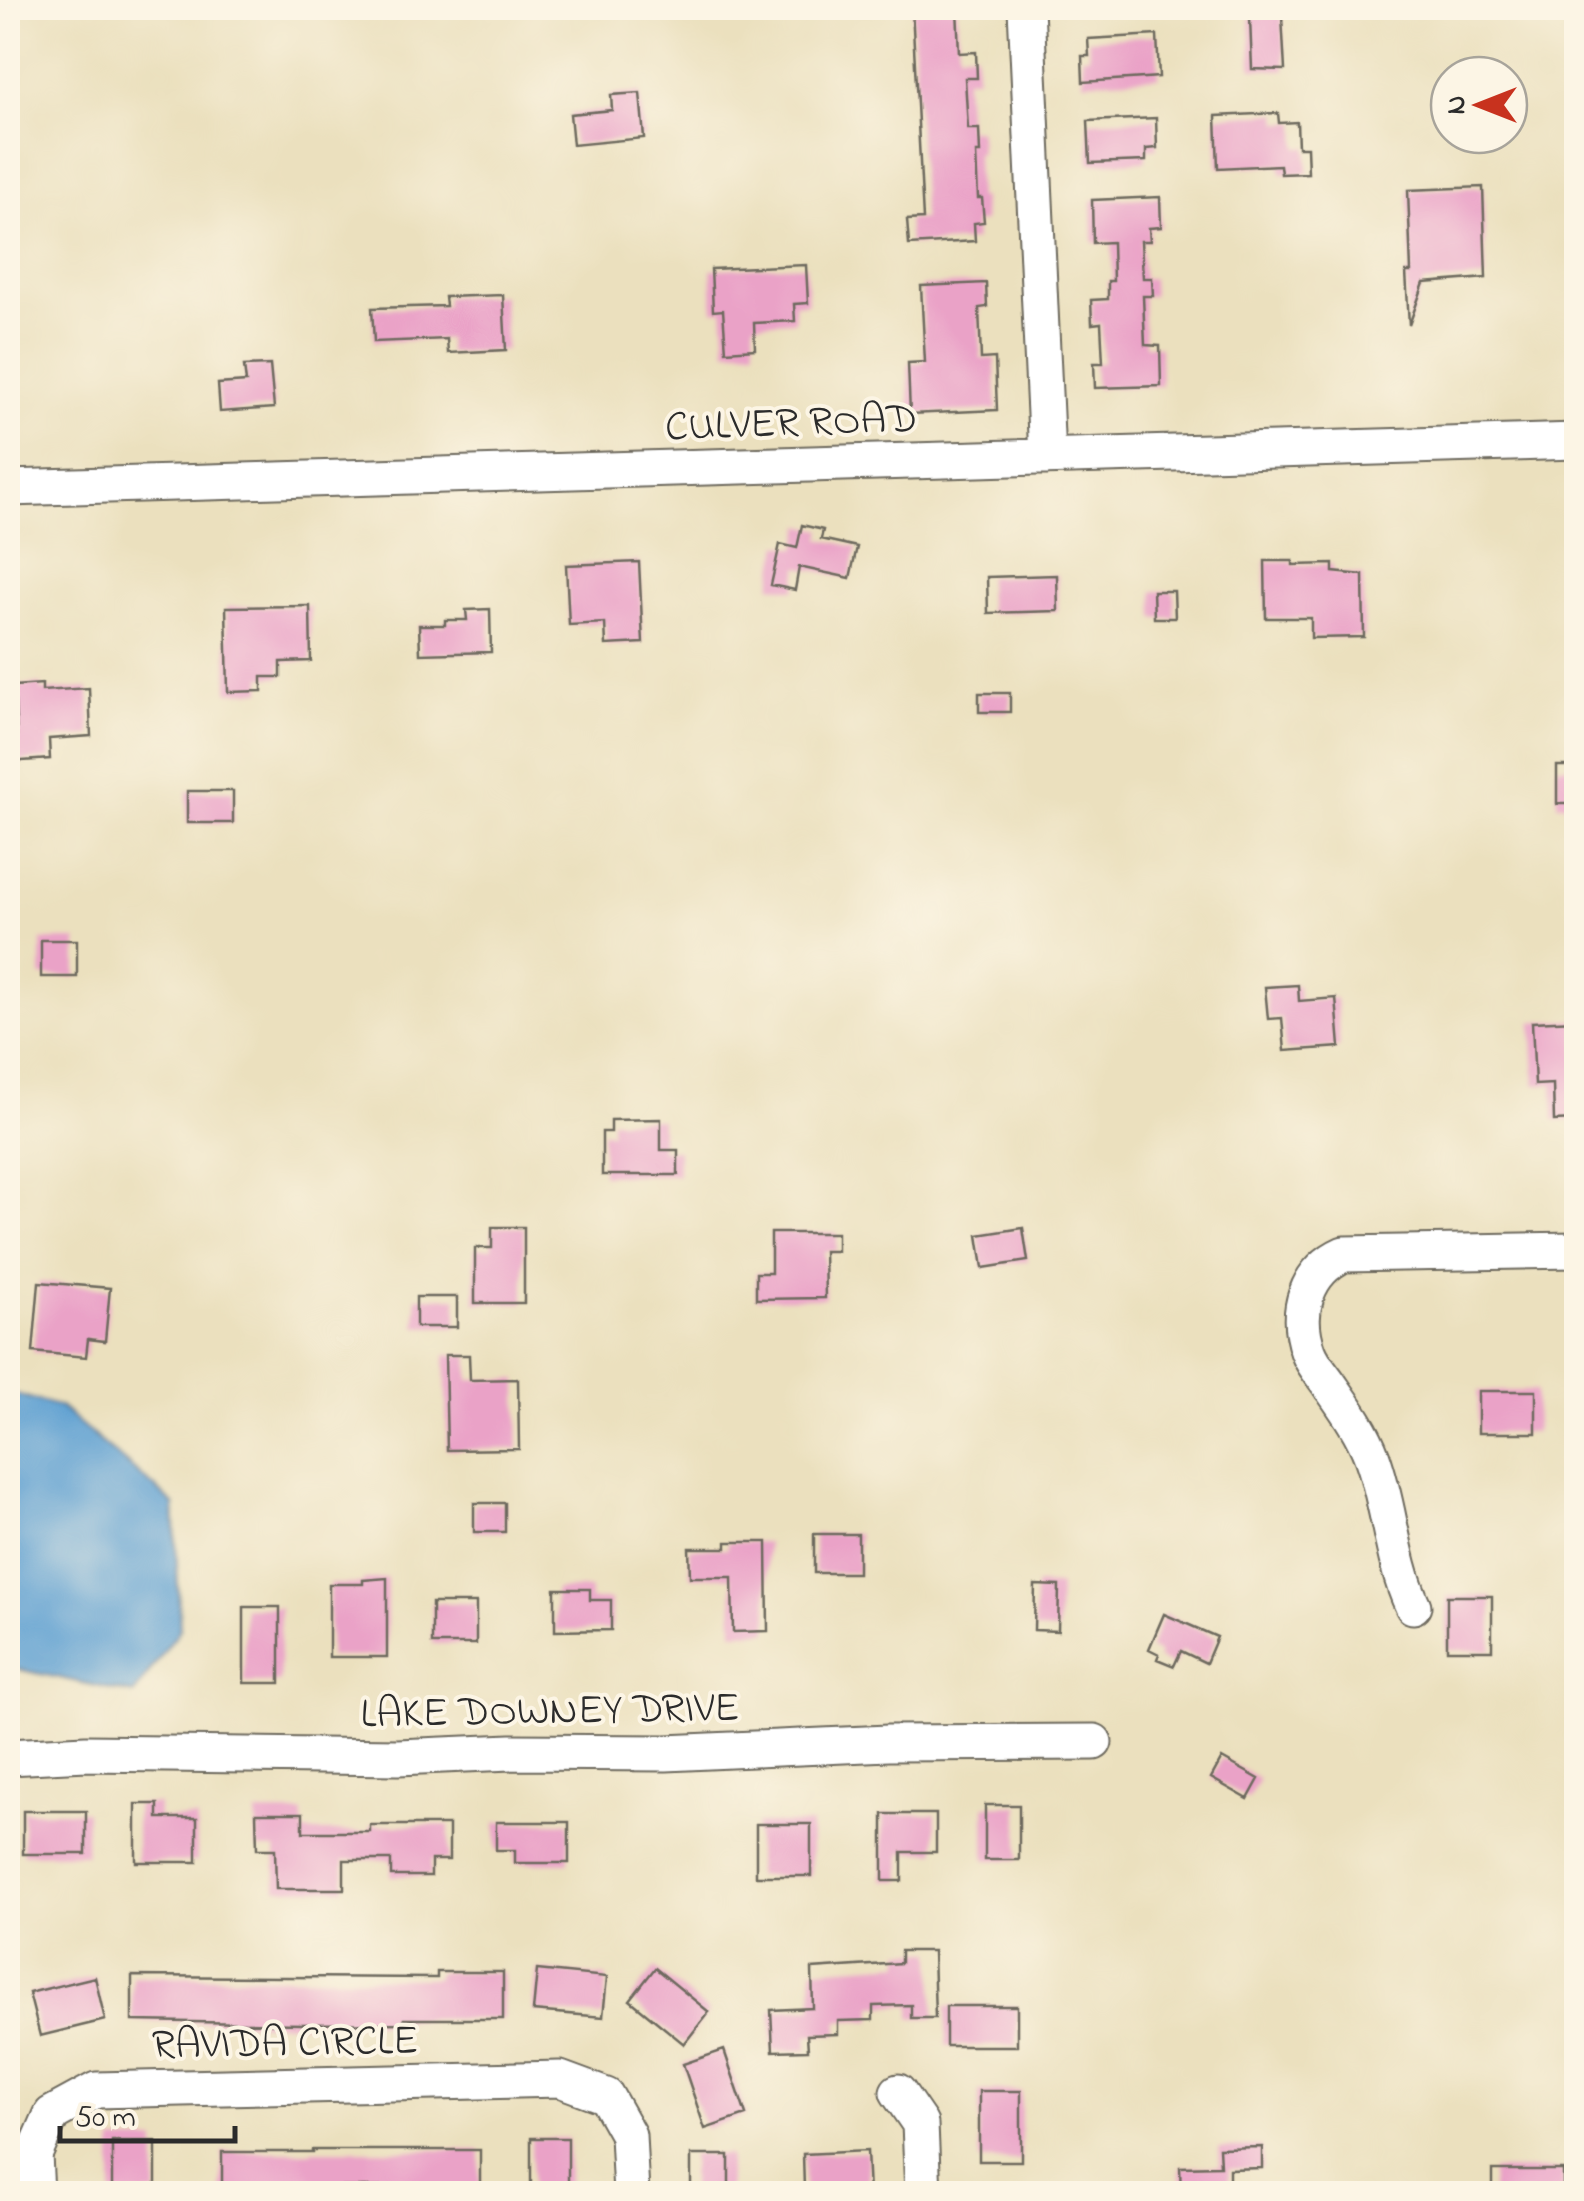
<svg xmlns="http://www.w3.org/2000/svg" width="1584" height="2201" viewBox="0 0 1584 2201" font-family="'Indie Flower',sans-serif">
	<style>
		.water { fill: #5ea0d2; stroke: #44667e; stroke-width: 2.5 }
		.building { fill: #eaa2c7 }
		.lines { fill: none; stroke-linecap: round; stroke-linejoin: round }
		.minor-casing { stroke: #6e6a5e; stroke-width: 39 }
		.minor { stroke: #fff; stroke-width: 35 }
		.labels { text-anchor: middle; stroke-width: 8; stroke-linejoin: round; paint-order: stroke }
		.street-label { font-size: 42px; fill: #2b2b2b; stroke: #fcf5e5 }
	</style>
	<rect width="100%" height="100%" fill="#fcf5e5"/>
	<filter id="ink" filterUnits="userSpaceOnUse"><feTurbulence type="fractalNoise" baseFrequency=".01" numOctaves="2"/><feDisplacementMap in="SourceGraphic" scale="20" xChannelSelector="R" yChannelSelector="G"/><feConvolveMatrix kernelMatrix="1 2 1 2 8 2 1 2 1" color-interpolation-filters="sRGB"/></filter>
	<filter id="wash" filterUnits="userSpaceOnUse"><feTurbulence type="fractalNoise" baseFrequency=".0048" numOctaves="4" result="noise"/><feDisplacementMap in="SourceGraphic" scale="40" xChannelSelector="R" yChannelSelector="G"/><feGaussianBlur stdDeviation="2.25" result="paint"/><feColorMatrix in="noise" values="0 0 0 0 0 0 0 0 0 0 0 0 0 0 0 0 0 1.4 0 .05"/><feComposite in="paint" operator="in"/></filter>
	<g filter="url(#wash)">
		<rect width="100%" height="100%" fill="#ebe0be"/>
		<path class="water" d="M 8,1392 L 60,1407 L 174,1504 L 180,1629 L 134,1694 L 8,1667 Z"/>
		<g id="blocks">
			<path class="building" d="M 912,8 L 957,8 L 959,53 L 976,52 L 977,78 L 965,78 L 968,129 L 979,129 L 980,153 L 976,153 L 978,198 L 982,198 L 984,222 L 974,223 L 975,241 L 909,245 L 907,220 L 923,219 Z
				M 1282,16 L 1285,70 L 1252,69 L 1250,18 Z
				M 1157,35 L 1159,77 L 1083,82 L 1082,56 L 1089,56 L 1088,39 Z
				M 640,93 L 644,138 L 573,145 L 570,114 L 612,110 L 611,95 Z
				M 1278,113 L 1279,123 L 1297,122 L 1298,147 L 1307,147 L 1308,173 L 1281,174 L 1280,165 L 1218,168 L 1216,116 Z
				M 1156,118 L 1157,148 L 1146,149 L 1146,161 L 1090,163 L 1088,121 Z
				M 1483,187 L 1486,278 L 1424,283 L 1409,325 L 1406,272 L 1411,272 L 1408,190 Z
				M 1160,197 L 1161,227 L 1149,228 L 1150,241 L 1141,241 L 1143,278 L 1152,278 L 1153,296 L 1143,296 L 1145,345 L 1160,346 L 1161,386 L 1095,388 L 1094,363 L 1103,363 L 1101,323 L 1092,324 L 1091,300 L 1108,299 L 1108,281 L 1113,281 L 1112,242 L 1093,243 L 1092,200 Z
				M 806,265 L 808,303 L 794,304 L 795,321 L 754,323 L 755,349 L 726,351 L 723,310 L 713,311 L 711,269 Z
				M 986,283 L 987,307 L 979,308 L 981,359 L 995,358 L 997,410 L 910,414 L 908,363 L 925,362 L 921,286 Z
				M 503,295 L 506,350 L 448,353 L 447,339 L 374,342 L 372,308 L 446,306 L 445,297 Z
				M 270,365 L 274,408 L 220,412 L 218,384 L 246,382 L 244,366 Z
				M 802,525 L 823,530 L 821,539 L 857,547 L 850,578 L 799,567 L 795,590 L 771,585 L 780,544 L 797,548 Z
				M 1265,561 L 1293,561 L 1293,565 L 1333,564 L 1333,572 L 1363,575 L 1364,637 L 1311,638 L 1311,618 L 1266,618 Z
				M 639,562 L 643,643 L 606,645 L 605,623 L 569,625 L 566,565 Z
				M 1057,575 L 1058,611 L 988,613 L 987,577 Z
				M 1153,591 L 1174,591 L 1175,618 L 1154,618 Z
				M 310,606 L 311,661 L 281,662 L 281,677 L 262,677 L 262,691 L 228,692 L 226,607 Z
				M 490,609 L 491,652 L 420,654 L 419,625 L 445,625 L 445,620 L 467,620 L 466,610 Z
				M 42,684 L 42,691 L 89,688 L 91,736 L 49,739 L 50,759 L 8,762 L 8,738 L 17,737 L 14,686 Z
				M 979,693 L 1010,693 L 1010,712 L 979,712 Z
				M 1557,766 L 1576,766 L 1576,804 L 1557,804 Z
				M 187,791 L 233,791 L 233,823 L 187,823 Z
				M 41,940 L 77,940 L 77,977 L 41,977 Z
				M 1298,985 L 1299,1001 L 1336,998 L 1340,1047 L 1285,1051 L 1282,1018 L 1268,1019 L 1265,987 Z
				M 1576,1020 L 1576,1120 L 1554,1121 L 1553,1084 L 1535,1085 L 1532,1022 Z
				M 661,1119 L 661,1150 L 678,1150 L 678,1175 L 602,1175 L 602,1132 L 611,1132 L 611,1120 Z
				M 492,1227 L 524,1227 L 524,1303 L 475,1303 L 475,1248 L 492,1248 Z
				M 1023,1228 L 1028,1261 L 983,1268 L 978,1235 Z
				M 771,1233 L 837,1233 L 837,1251 L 824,1251 L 825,1298 L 756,1299 L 756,1273 L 771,1273 Z
				M 39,1282 L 110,1288 L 105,1341 L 88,1339 L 86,1357 L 33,1352 Z
				M 416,1297 L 457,1297 L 457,1327 L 416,1327 Z
				M 445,1355 L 469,1355 L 470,1380 L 518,1379 L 519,1449 L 447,1450 Z
				M 1478,1391 L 1536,1391 L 1536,1433 L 1478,1433 Z
				M 474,1503 L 505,1503 L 505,1532 L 474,1532 Z
				M 814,1534 L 858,1534 L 858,1573 L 814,1573 Z
				M 727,1542 L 767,1542 L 768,1631 L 733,1632 L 732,1577 L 690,1577 L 689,1548 L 727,1548 Z
				M 387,1578 L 387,1657 L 329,1657 L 329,1584 L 363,1584 L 363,1580 Z
				M 1035,1585 L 1059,1586 L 1058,1631 L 1034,1630 Z
				M 555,1589 L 590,1589 L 590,1600 L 611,1600 L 611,1630 L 555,1631 Z
				M 1447,1596 L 1492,1596 L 1492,1650 L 1447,1650 Z
				M 432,1603 L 476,1603 L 476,1644 L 432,1644 Z
				M 244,1607 L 280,1607 L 280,1683 L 244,1683 Z
				M 1164,1614 L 1217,1637 L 1206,1663 L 1181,1651 L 1174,1666 L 1157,1659 L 1159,1654 L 1149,1649 Z
				M 1222,1758 L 1259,1779 L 1248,1799 L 1211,1778 Z
				M 136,1804 L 158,1804 L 158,1818 L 197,1818 L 197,1862 L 136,1862 Z
				M 985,1805 L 1019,1805 L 1019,1860 L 985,1860 Z
				M 23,1811 L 86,1811 L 86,1854 L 23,1854 Z
				M 256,1813 L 303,1813 L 303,1832 L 370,1832 L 370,1825 L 449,1825 L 449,1860 L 431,1860 L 431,1876 L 391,1876 L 391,1860 L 344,1860 L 344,1889 L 276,1889 L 275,1849 L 257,1849 Z
				M 883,1814 L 936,1814 L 936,1852 L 902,1852 L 902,1881 L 883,1881 Z
				M 496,1822 L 569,1822 L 569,1863 L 515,1863 L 515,1850 L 496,1850 Z
				M 756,1824 L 811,1824 L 811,1876 L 756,1876 Z
				M 901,1951 L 933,1951 L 935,2018 L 911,2018 L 911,2005 L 873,2006 L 873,2020 L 838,2021 L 838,2034 L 807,2035 L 808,2050 L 773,2051 L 771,2010 L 813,2008 L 812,1969 L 901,1963 Z
				M 655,1968 L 709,2012 L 684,2044 L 630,2000 Z
				M 537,1970 L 607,1977 L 603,2017 L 533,2011 Z
				M 437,1972 L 503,1972 L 503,2019 L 404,2019 L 404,2023 L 303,2024 L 132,2021 L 132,1976 L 437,1978 Z
				M 95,1977 L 105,2020 L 40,2036 L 29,1993 Z
				M 946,2006 L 1017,2006 L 1017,2046 L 946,2046 Z
				M 724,2050 L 746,2115 L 705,2129 L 683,2064 Z
				M 979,2091 L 1021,2091 L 1021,2161 L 979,2161 Z
				M 531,2138 L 568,2138 L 568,2194 L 531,2194 Z
				M 112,2141 L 156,2141 L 156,2194 L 112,2194 Z
				M 1262,2147 L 1262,2168 L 1229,2169 L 1229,2194 L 1181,2194 L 1180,2167 L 1220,2166 L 1219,2148 Z
				M 312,2150 L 480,2150 L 480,2187 L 291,2187 L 291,2193 L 222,2193 L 222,2152 L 312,2152 Z
				M 867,2151 L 869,2194 L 808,2194 L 808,2189 L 804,2189 L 803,2154 Z
				M 691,2155 L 729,2155 L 729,2194 L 691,2194 Z
				M 1492,2170 L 1563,2170 L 1563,2194 L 1492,2194 Z"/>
		</g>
	</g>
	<g filter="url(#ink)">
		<use href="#blocks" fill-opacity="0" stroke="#6e6a5e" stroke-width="2.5"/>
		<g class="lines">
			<g class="minor-casing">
				<path id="minor" d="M 1026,8 L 1047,457
					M 8,488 L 1576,441
					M 1413,1606 C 1391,1559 1390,1506 1372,1457 C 1362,1430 1345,1407 1329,1384 C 1322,1374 1312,1363 1308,1351 C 1294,1312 1306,1271 1344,1254 L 1576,1250
					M 8,1757 L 86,1753 L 398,1757 L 511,1752 L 666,1753 L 888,1743 L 1094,1742
					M 898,2092 L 920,2124 L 923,2194
					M 36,2194 L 34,2155 L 52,2114 L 96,2090 L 560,2079 L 606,2096 L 628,2135 L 631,2194"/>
			</g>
			<use href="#minor" class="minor"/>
		</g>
	</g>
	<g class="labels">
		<g class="street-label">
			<text transform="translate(791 420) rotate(-2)" y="15">CULVER ROAD</text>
			<text transform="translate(550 1708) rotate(-1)" y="15">LAKE DOWNEY DRIVE</text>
			<text transform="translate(285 2040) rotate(-1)" y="15">RAVIDA CIRCLE</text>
		</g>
	</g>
	<rect width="1584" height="2201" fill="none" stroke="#fcf5e5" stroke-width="40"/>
	<g transform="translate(1479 105) rotate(270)"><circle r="48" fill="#fcf5e5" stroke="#a8a49b" stroke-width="2.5"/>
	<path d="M0-8L18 38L0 25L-18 38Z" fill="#c8321e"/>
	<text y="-15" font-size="28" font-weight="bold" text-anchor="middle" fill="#2b2b2b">N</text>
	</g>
	<path d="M60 2126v15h175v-15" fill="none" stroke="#2b2b2b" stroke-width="5"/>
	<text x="75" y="2126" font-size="30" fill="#2b2b2b" stroke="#fcf5e5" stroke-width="8" paint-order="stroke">50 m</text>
</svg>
